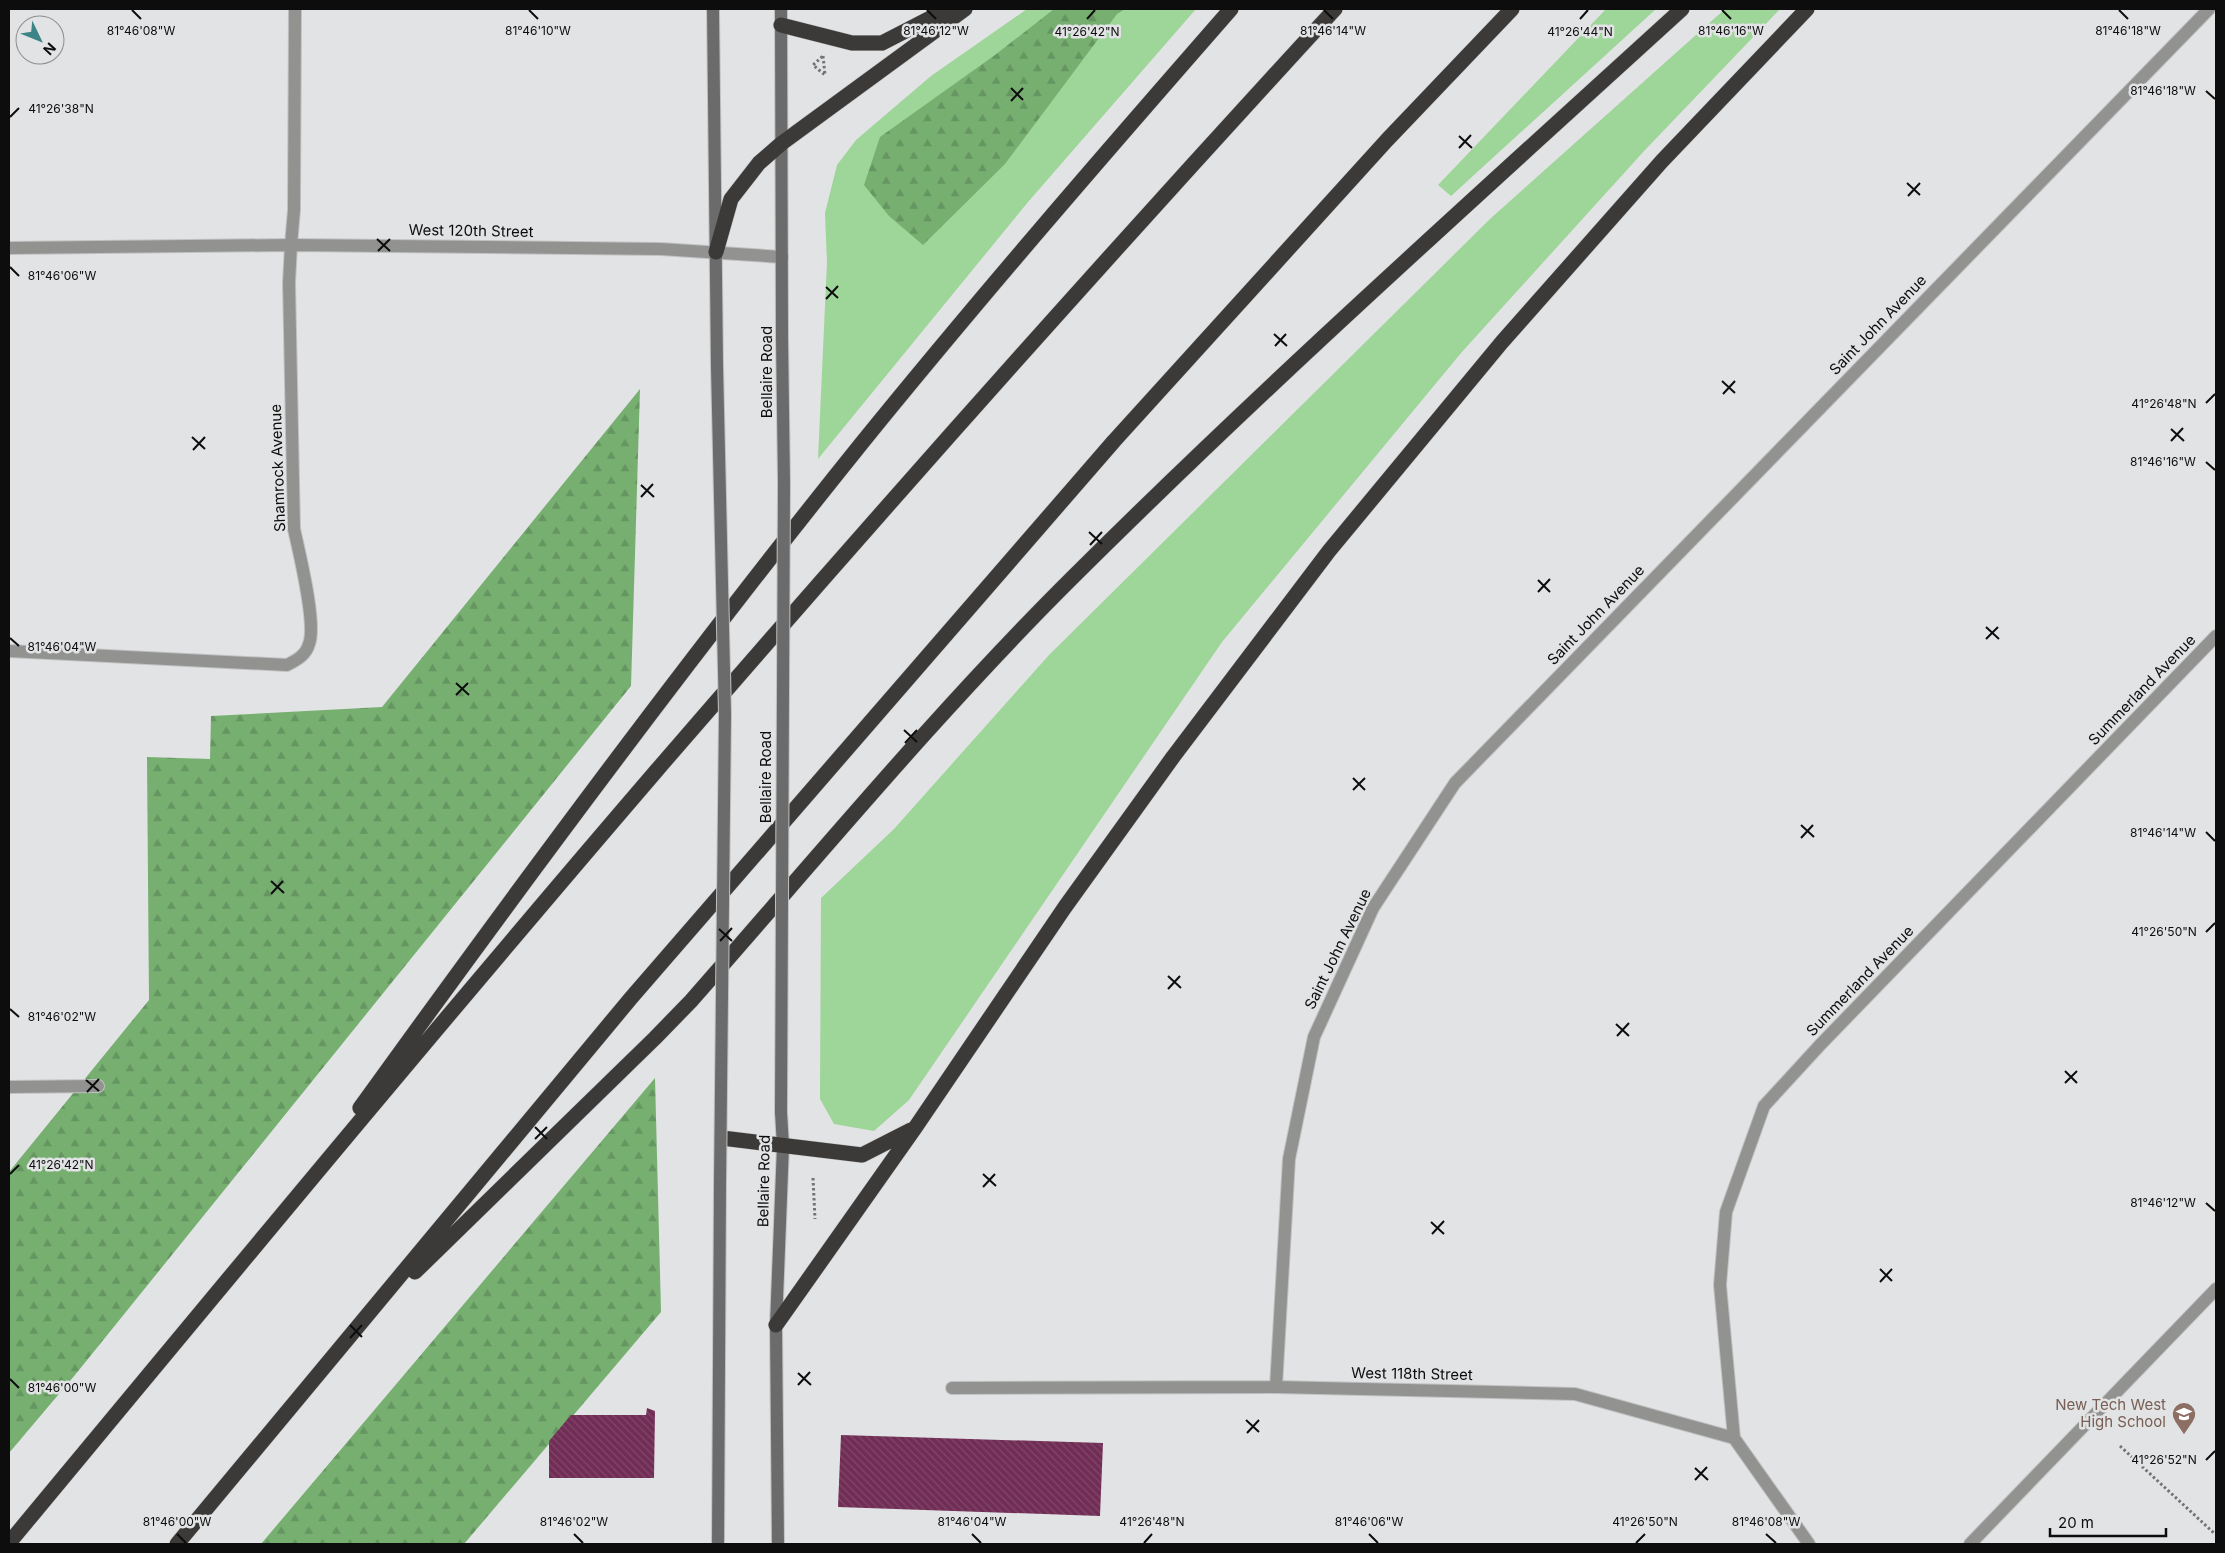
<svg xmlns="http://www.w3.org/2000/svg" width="2225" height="1553" viewBox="0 0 2225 1553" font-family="Inter,sans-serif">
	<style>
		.grass { fill: #9ed598 }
		.forest { fill: url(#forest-firs) }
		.building { fill: url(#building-back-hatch) }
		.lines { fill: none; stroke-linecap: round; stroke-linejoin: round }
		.lane-casing { stroke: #c0c1c2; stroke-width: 14 }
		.street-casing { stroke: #c0c1c2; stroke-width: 14 }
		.secondary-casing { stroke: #c0c1c2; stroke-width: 14 }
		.highway-casing { stroke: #c0c1c2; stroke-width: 16 }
		.path { stroke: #727374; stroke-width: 3; stroke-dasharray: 2.5 2.5; stroke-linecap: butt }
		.lane { stroke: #929291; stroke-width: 12 }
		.street { stroke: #929291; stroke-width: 12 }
		.secondary { stroke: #6c6b6b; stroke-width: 12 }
		.highway { stroke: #3b3a39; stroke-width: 15 }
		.secondary-bridge-casing { stroke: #c0c1c2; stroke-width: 14; stroke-linecap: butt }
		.secondary-bridge { stroke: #6c6b6b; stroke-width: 12 }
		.ticks { fill: none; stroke: #0d0d0e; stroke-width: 2 }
		.labels { text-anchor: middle; stroke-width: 5; stroke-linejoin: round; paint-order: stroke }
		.street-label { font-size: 15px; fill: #0d0d0e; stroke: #e2e3e4 }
		.education-label { font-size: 15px; fill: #785e54; stroke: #e2e3e4; text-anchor: end }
		.ticks-label { font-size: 12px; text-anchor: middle; fill: #0d0d0e; stroke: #e2e3e4; stroke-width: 5; stroke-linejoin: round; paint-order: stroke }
	</style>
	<defs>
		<pattern id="forest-firs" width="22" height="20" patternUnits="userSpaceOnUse" patternTransform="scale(1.25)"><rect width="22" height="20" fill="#76af70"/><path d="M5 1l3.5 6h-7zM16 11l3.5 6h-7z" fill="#659560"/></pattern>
		<pattern id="building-back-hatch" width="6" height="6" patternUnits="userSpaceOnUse" patternTransform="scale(1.25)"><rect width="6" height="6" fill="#712d55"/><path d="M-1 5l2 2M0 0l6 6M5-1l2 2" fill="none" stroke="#7f4869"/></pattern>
	</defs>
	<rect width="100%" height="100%" fill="#e2e3e4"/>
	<path class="grass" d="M 1027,9 L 1196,9 L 1028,202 L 818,459 L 827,262 L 825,213 L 837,165 L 856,140 L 931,76 Z
		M 1606,9 L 1656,9 L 1451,196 L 1438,185 Z
		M 1725,9 L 1780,9 L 1645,150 L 1461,353 L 1222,642 L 909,1100 L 874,1131 L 834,1124 L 820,1099 L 821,898 L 894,829 L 1049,655 L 1490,219 Z"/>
	<path class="forest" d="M 1054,9 L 1125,9 L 1117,14 L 1005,164 L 923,245 L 889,216 L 864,185 L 880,137 L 995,55 Z
		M 640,389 L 631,686 L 75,1375 L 9,1453 L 9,1172 L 149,1000 L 147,757 L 210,759 L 211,716 L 382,707 Z
		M 655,1078 L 661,1312 L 464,1544 L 261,1544 Z"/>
	<path class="building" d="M 647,1408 L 655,1411 L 654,1478 L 549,1478 L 549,1441 L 571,1415 L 646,1415 Z
		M 841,1435 L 1103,1443 L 1100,1516 L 838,1507 Z"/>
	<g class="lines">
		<g class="lane-casing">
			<path id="lane" d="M 291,245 L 294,210 L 295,9"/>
		</g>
		<g class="street-casing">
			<path id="street" d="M 9,248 L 291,245 L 661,249 L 782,257
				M 9,651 L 287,665 C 297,660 306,655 309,644 C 317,624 299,552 294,529 L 289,283 L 291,245
				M 9,1087 L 98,1086
				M 1276,1387 L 1289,1159 L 1314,1037 L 1373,908 L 1455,783 L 2209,9
				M 952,1388 L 1276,1387 L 1575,1394 L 1734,1438 L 1809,1544
				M 1734,1438 L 1720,1285 L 1726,1212 L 1764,1106 L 1820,1045 L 2216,636
				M 1970,1544 L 2216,1289"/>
		</g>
		<g class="secondary-casing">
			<path id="secondary" d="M 713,9 L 717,366
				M 781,9 L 782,337
				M 718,1544 L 720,1183
				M 778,1544 L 776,1325 L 783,1146 L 781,1112"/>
		</g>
		<g class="highway-casing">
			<path id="highway" d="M 781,25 L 852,43 L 882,43 L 948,9
				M 716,252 L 731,199 L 759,163 L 782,143 L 965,9
				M 360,1108 C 522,883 687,660 861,444 C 981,296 1106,152 1231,9
				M 722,1138 L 862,1155 L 911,1130
				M 415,1272 L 655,1038 L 691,1001 C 816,859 939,710 1073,577 C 1270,381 1477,196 1682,9
				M 776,1325 L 915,1128 L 1065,907 L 1173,757 L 1329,551 L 1502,342 L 1662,161 L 1807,9
				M 9,1543 C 224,1284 438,1025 657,770 C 879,513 1105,259 1335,9
				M 177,1544 L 631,998 L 1114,441 L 1387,140 L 1512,9"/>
		</g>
		<path class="path" d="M 823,56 L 825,75 L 813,65 Z
			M 813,1178 L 815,1219
			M 2120,1446 L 2215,1534"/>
		<use href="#lane" class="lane"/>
		<use href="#street" class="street"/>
		<use href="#secondary" class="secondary"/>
		<use href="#highway" class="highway"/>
		<g class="secondary-bridge-casing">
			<path id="secondary-bridge" d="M 717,366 L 725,714 L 720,1183
				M 781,1112 L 784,483 L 782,337"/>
		</g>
		<use href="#secondary-bridge" class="secondary-bridge"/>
	</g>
	<path class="ticks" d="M 132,10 L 141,19M 529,10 L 538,19M 927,10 L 936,19M 1324,10 L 1333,19M 1722,10 L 1731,19M 2119,10 L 2128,19M 1087,19 L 1095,10M 1580,19 L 1588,10M 1011,88 L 1023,100M 2206,91 L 2215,99M 1011,101 L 1023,88M 10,117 L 19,108M 1459,136 L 1472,148M 1459,148 L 1471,135M 1907,183 L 1920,195M 1908,196 L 1920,183M 377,239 L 390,251M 378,251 L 390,239M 10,267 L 19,276M 826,287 L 838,298M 826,299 L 838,286M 1274,334 L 1287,346M 1275,346 L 1286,334M 1722,381 L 1735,393M 1723,394 L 1735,381M 2206,403 L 2215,394M 2171,429 L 2184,441M 192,437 L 205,449M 2171,441 L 2183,428M 193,450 L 205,437M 2206,462 L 2215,470M 641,485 L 654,497M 641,497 L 653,484M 1089,532 L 1102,544M 1090,545 L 1102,532M 1538,580 L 1550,592M 1538,592 L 1550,579M 1986,627 L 1999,639M 10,638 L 19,646M 1986,639 L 1998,627M 456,683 L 469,695M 456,695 L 468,683M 904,730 L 917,742M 905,743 L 917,730M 1353,778 L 1365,790M 1353,790 L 1365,778M 1801,825 L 1814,837M 2206,832 L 2215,841M 1801,838 L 1813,825M 271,881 L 284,893M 271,894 L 283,881M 719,929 L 732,941M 2206,932 L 2215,923M 720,941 L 732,928M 1168,976 L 1181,988M 1168,989 L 1180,976M 10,1009 L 19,1017M 1616,1024 L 1629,1036M 1617,1036 L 1629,1023M 2065,1071 L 2077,1083M 86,1080 L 99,1091M 2065,1083 L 2077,1071M 87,1092 L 99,1079M 535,1127 L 547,1139M 535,1139 L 547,1127M 10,1174 L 19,1165M 983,1174 L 996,1186M 983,1187 L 995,1174M 2206,1203 L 2215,1211M 1431,1222 L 1444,1234M 1432,1234 L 1444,1221M 1880,1269 L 1892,1281M 1880,1282 L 1892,1269M 350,1325 L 362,1337M 350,1338 L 362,1325M 798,1373 L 811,1385M 10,1379 L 19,1388M 798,1385 L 810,1372M 1246,1420 L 1259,1432M 1247,1433 L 1259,1420M 2206,1460 L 2215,1451M 1695,1468 L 1708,1480M 1695,1480 L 1707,1467M 177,1534 L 186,1543M 574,1534 L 583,1543M 972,1534 L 981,1543M 1369,1534 L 1378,1543M 1766,1534 L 1776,1543M 1144,1543 L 1152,1534M 1636,1543 L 1645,1534"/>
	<defs>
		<g id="school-pin" transform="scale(1.25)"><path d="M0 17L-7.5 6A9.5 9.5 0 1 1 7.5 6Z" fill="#8d6e63" stroke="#e2e3e4"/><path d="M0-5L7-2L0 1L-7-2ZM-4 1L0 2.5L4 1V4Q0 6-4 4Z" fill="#fff"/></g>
	</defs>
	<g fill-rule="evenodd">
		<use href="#school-pin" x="2184" y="1414"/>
	</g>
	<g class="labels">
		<g class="street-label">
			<text transform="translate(471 231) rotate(1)" y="5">West 120th Street</text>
			<text transform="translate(1878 325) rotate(-46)" y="5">Saint John Avenue</text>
			<text transform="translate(767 372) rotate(-90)" y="5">Bellaire Road</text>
			<text transform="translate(278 468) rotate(-92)" y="5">Shamrock Avenue</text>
			<text transform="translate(1596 615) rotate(-46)" y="5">Saint John Avenue</text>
			<text transform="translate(2142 690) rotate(-46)" y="5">Summerland Avenue</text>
			<text transform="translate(766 777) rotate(-90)" y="5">Bellaire Road</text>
			<text transform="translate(1338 949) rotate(-64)" y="5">Saint John Avenue</text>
			<text transform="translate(1860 981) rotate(-46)" y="5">Summerland Avenue</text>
			<text transform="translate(764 1181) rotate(-89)" y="5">Bellaire Road</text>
			<text transform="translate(1412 1374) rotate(1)" y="5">West 118th Street</text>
		</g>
		<g class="education-label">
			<text x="2166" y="1410">New Tech West<tspan x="2166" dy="17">High School</tspan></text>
		</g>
	</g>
	<g class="ticks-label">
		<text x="141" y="35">81°46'08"W</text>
		<text x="1333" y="35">81°46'14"W</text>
		<text x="538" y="35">81°46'10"W</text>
		<text x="936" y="35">81°46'12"W</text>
		<text x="1731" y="35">81°46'16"W</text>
		<text x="2128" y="35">81°46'18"W</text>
		<text x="1087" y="36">41°26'42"N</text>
		<text x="1580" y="36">41°26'44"N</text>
		<text x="2163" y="95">81°46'18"W</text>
		<text x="61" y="113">41°26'38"N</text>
		<text x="62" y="280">81°46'06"W</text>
		<text x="2164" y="408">41°26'48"N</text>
		<text x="2163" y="466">81°46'16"W</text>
		<text x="62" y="651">81°46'04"W</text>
		<text x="2163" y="837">81°46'14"W</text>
		<text x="2164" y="936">41°26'50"N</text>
		<text x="62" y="1021">81°46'02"W</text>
		<text x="61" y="1169">41°26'42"N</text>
		<text x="2163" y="1207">81°46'12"W</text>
		<text x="62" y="1392">81°46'00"W</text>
		<text x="2164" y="1464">41°26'52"N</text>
		<text x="1152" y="1526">41°26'48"N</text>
		<text x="1645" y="1526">41°26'50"N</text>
		<text x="177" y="1526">81°46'00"W</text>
		<text x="574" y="1526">81°46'02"W</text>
		<text x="972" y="1526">81°46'04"W</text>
		<text x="1369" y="1526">81°46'06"W</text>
		<text x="1766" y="1526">81°46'08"W</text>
	</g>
	<rect width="2225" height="1553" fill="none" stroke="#0d0d0e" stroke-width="20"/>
	<g transform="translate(40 40) rotate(133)"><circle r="24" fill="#e2e3e4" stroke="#8d8d8e"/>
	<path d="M0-4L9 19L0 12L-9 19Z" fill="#3c8486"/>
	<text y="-8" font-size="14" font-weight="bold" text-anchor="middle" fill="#0d0d0e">N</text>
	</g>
	<path d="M2050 1528v8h116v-8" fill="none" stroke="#0d0d0e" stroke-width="2.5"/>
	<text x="2058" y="1528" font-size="15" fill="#0d0d0e" stroke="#e2e3e4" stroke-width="4" paint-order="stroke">20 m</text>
</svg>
